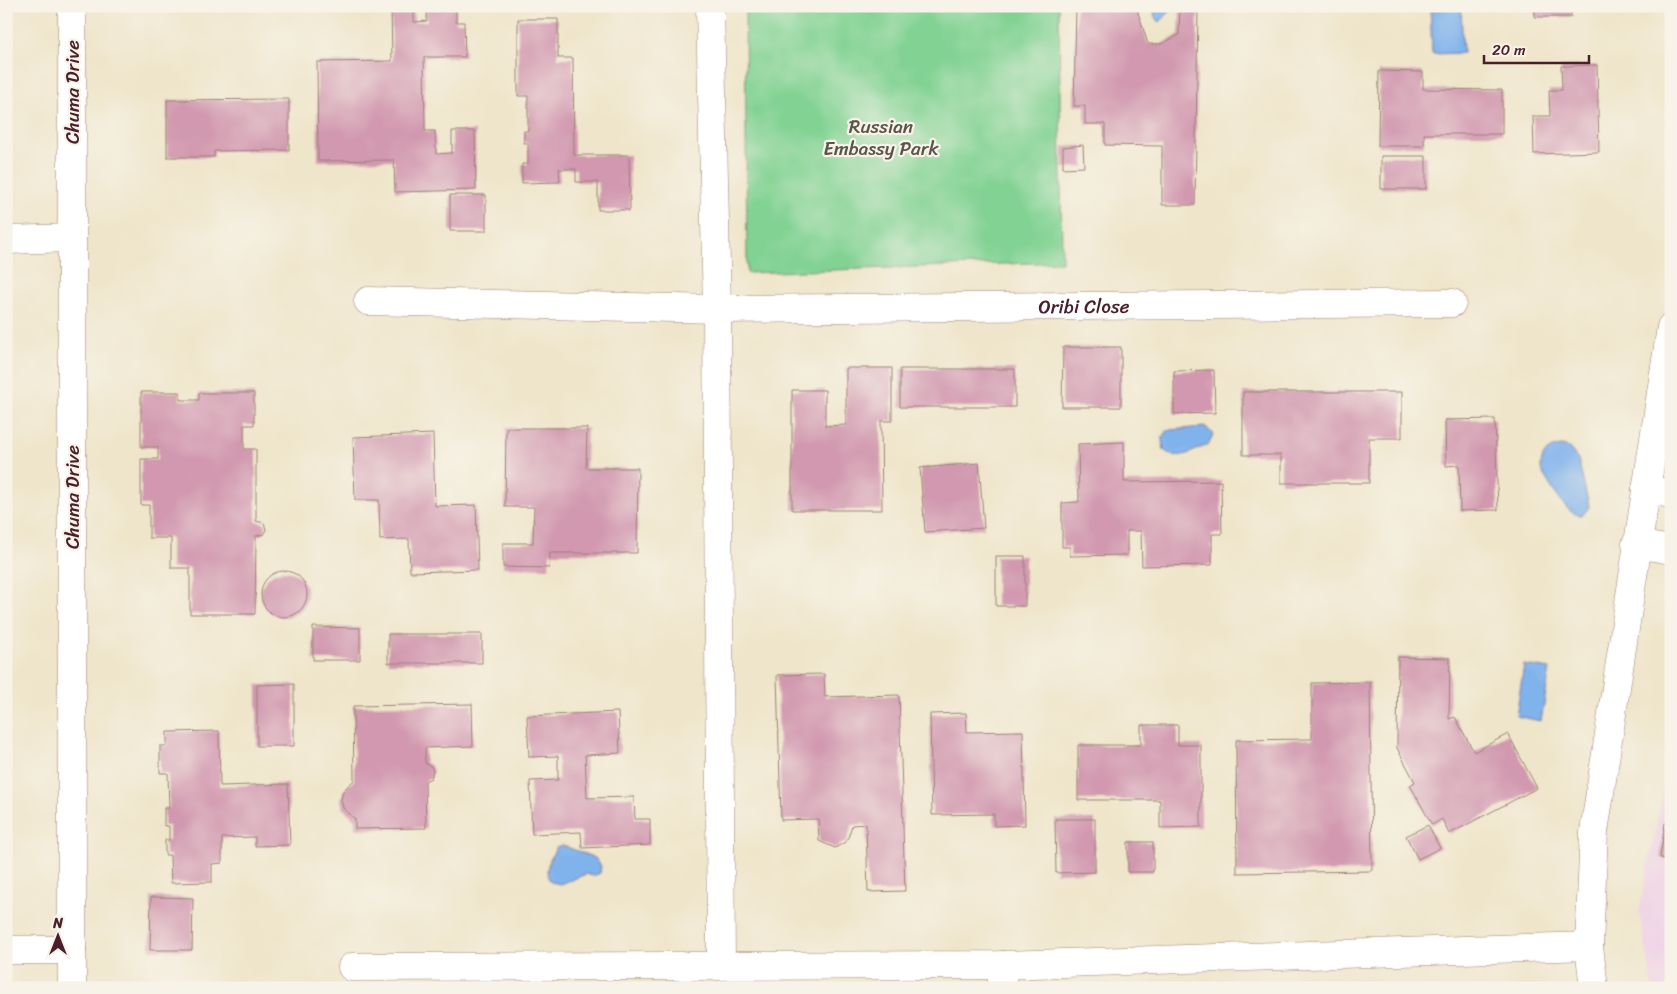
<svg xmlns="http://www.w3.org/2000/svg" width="1677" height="994" viewBox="0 0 1677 994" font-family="Sriracha,sans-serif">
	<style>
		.built { fill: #efd0e5 }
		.green { fill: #81d293; stroke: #66785f }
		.water { fill: #80b2ec; stroke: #65688c }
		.building { fill: #d198af }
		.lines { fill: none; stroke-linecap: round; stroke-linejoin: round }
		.minor-casing { stroke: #9c827a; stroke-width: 29 }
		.major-casing { stroke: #9c827a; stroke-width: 29 }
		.minor { stroke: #fff; stroke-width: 28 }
		.major { stroke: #fff; stroke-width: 28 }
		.labels { text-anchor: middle; stroke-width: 4.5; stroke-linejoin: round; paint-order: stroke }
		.street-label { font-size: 19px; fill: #4a1f2b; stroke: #f7f3e8 }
		.park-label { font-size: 19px; fill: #5a554a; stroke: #f7f3e8 }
	</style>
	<rect width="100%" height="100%" fill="#f7f3e8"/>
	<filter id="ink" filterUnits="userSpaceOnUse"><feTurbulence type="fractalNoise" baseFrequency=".02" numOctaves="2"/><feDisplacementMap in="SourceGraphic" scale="10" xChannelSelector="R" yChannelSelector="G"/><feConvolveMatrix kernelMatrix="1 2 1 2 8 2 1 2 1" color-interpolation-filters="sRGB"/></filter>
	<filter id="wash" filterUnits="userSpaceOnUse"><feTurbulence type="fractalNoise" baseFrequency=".0096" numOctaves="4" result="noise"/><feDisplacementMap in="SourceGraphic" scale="20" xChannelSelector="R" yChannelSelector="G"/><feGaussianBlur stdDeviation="1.12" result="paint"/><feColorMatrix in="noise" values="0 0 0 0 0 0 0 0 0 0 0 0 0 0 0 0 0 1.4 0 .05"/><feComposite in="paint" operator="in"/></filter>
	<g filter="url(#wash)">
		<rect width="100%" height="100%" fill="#efe5ca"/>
		<path class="built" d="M 1671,753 L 1671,988 L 1653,988 L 1639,912 Z"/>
		<path class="green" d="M 745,6 L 1059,6 L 1062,262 L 747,273 Z"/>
		<path class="water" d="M 1153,6 L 1175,6 L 1160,22 L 1155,18 Z
			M 1430,6 L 1461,6 L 1463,53 L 1432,54 Z
			M 1206,427 L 1213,434 L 1209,444 C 1194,450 1178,463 1164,450 L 1162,439 L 1168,430 Z
			M 1562,446 L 1569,448 L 1578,459 L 1589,506 C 1577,536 1548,482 1541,470 C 1540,456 1547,447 1562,446 Z
			M 1524,665 L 1550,669 L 1541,721 L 1516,716 Z
			M 562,845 L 595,858 L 601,866 L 600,873 L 593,876 L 586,874 L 561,884 L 551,882 C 542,870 551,859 556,847 Z"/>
		<g id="blocks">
			<path class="building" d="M 391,6 L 414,6 L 414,22 L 427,21 L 427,6 L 456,6 L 456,22 L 464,22 L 465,57 L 424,57 L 425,131 L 435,131 L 436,154 L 452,153 L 452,131 L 475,131 L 476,190 L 395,192 L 394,160 L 318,161 L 317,62 L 392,61 Z
				M 1076,6 L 1136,6 L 1148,44 L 1161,44 L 1179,35 L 1180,6 L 1198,6 L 1195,205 L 1162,205 L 1162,146 L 1105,145 L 1105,124 L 1085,124 L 1085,106 L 1074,106 Z
				M 1535,6 L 1571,6 L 1571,17 L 1535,17 Z
				M 518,19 L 558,19 L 558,58 L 573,58 L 574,155 L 629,155 L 630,210 L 598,210 L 598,182 L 576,182 L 576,169 L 559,169 L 560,182 L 522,183 L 522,164 L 528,164 L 528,143 L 524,143 L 524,131 L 528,131 L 528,96 L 518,96 Z
				M 1597,65 L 1599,152 L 1534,154 L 1533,116 L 1550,116 L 1549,90 L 1562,90 L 1561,66 Z
				M 1379,71 L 1423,72 L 1423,89 L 1502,90 L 1502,134 L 1424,134 L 1424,146 L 1378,146 Z
				M 289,99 L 289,150 L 214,151 L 214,157 L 167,157 L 167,100 Z
				M 1083,145 L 1084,167 L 1063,168 L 1063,147 Z
				M 1381,156 L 1426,156 L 1426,189 L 1381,189 Z
				M 450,195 L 486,195 L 486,231 L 450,231 Z
				M 1063,347 L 1121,347 L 1121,407 L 1062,407 Z
				M 846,368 L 892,368 L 892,421 L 881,421 L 882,510 L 792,510 L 792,390 L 825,390 L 825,426 L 846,425 Z
				M 900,369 L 1015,369 L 1015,407 L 900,407 Z
				M 1214,370 L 1215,413 L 1174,414 L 1174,371 Z
				M 141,392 L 180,392 L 180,400 L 199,400 L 199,393 L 254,393 L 254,425 L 244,425 L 244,449 L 256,449 L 256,521 L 264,523 L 266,529 L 264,534 L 256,536 L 255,614 L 190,614 L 190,568 L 171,568 L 171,538 L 149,538 L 149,505 L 141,505 L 141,459 L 158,459 L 158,447 L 141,447 Z
				M 1243,392 L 1402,392 L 1402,438 L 1369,438 L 1369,483 L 1281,483 L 1281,455 L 1243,455 Z
				M 1495,419 L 1498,510 L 1460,511 L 1459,465 L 1446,466 L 1445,420 Z
				M 506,428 L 587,428 L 586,468 L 638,468 L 637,553 L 550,553 L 549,568 L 503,567 L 503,543 L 533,543 L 534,507 L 505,507 Z
				M 433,434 L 435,506 L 476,505 L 478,570 L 410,572 L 409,539 L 380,540 L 379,500 L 355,500 L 353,437 Z
				M 1124,442 L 1124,482 L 1221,481 L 1222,534 L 1212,534 L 1212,565 L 1142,566 L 1141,531 L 1127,531 L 1127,555 L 1070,556 L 1070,547 L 1062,547 L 1062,503 L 1079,502 L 1078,444 Z
				M 979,463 L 984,528 L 925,532 L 920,468 Z
				M 996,556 L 1025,556 L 1025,606 L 996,606 Z
				M261 594a23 23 0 1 1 46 0a23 23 0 1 1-46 0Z
				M 313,627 L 360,628 L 360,660 L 313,660 Z
				M 388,634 L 482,634 L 482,663 L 388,663 Z
				M 1398,657 L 1450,658 L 1449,719 L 1455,717 L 1474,752 L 1508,734 L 1537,788 L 1449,834 L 1442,819 L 1432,825 L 1410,785 L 1415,782 L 1397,748 Z
				M 824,674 L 825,697 L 899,695 L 905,891 L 868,892 L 866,824 L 852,825 L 847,841 L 835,848 L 819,841 L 818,819 L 781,820 L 777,675 Z
				M 1370,682 L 1372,871 L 1237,873 L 1236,740 L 1312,739 L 1312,683 Z
				M 294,684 L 294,746 L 257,746 L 257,685 Z
				M 472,704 L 473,746 L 425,748 L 425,763 L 431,766 L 433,771 L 431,778 L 425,781 L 426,828 L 355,829 L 355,819 L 343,808 L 341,800 L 343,791 L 354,780 L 353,706 Z
				M 618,712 L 620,753 L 585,755 L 587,798 L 634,797 L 635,819 L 650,819 L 650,845 L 582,848 L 581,832 L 532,834 L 530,781 L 558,780 L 558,756 L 529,757 L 527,716 Z
				M 966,713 L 967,732 L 1023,731 L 1025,825 L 994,826 L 994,814 L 932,815 L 930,714 Z
				M 1141,725 L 1178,725 L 1178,745 L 1201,745 L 1201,827 L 1160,828 L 1160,800 L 1078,800 L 1078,745 L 1141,745 Z
				M 219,731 L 220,786 L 288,784 L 290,845 L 255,846 L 255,837 L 222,838 L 222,863 L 212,864 L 212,882 L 171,883 L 170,855 L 165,855 L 165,840 L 169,840 L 169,826 L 164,826 L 164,808 L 169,808 L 168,773 L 160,773 L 160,746 L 167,746 L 167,732 Z
				M 1055,819 L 1095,819 L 1095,872 L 1056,873 Z
				M 1665,823 L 1671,824 L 1671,859 L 1660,858 Z
				M 1428,825 L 1440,848 L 1418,859 L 1406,836 Z
				M 1128,842 L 1153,842 L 1153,872 L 1128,872 Z
				M 151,897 L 193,898 L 192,950 L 150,950 Z"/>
		</g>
	</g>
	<g filter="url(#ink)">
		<use href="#blocks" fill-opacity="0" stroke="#9c827a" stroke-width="1"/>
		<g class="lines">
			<g class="minor-casing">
				<g id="minor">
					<path d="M 710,6 L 717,309 L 721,965"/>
					<path d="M 6,240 L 72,238"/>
					<path id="s1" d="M 368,301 L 717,309 L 1452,303"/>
					<path d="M 1646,489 L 1671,494"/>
					<path d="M 1636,544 L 1671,550"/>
					<path d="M 6,950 L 72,950"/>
					<path d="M 352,967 L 1002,965 L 1589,946"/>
					<path d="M 1002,988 L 1002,965"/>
					<path d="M 1594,988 L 1589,946 L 1594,832 L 1671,327"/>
				</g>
			</g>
			<g class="major-casing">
				<path id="major" d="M 72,6 L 72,988"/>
			</g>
			<use href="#minor" class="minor"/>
			<use href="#major" class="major"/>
		</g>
	</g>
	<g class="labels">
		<g class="street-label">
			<text transform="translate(72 92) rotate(-90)" y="7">Chuma Drive</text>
			<text dy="7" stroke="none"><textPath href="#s1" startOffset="716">Oribi Close</textPath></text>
			<text transform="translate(72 497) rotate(-90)" y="7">Chuma Drive</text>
		</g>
		<g class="park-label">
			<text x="881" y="133">Russian<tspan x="881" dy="22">Embassy Park</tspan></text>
		</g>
	</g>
	<rect width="1677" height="994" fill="none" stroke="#f7f3e8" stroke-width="25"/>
	<g transform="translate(58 936)" stroke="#f7f3e8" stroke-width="4" paint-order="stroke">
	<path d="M0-4L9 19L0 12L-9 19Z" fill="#4a1f2b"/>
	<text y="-8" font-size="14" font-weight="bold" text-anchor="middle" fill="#4a1f2b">N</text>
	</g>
	<path d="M1484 55v8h105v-8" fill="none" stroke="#4a1f2b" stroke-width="2.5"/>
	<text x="1492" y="55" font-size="15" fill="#4a1f2b" stroke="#f7f3e8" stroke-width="4" paint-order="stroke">20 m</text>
</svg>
